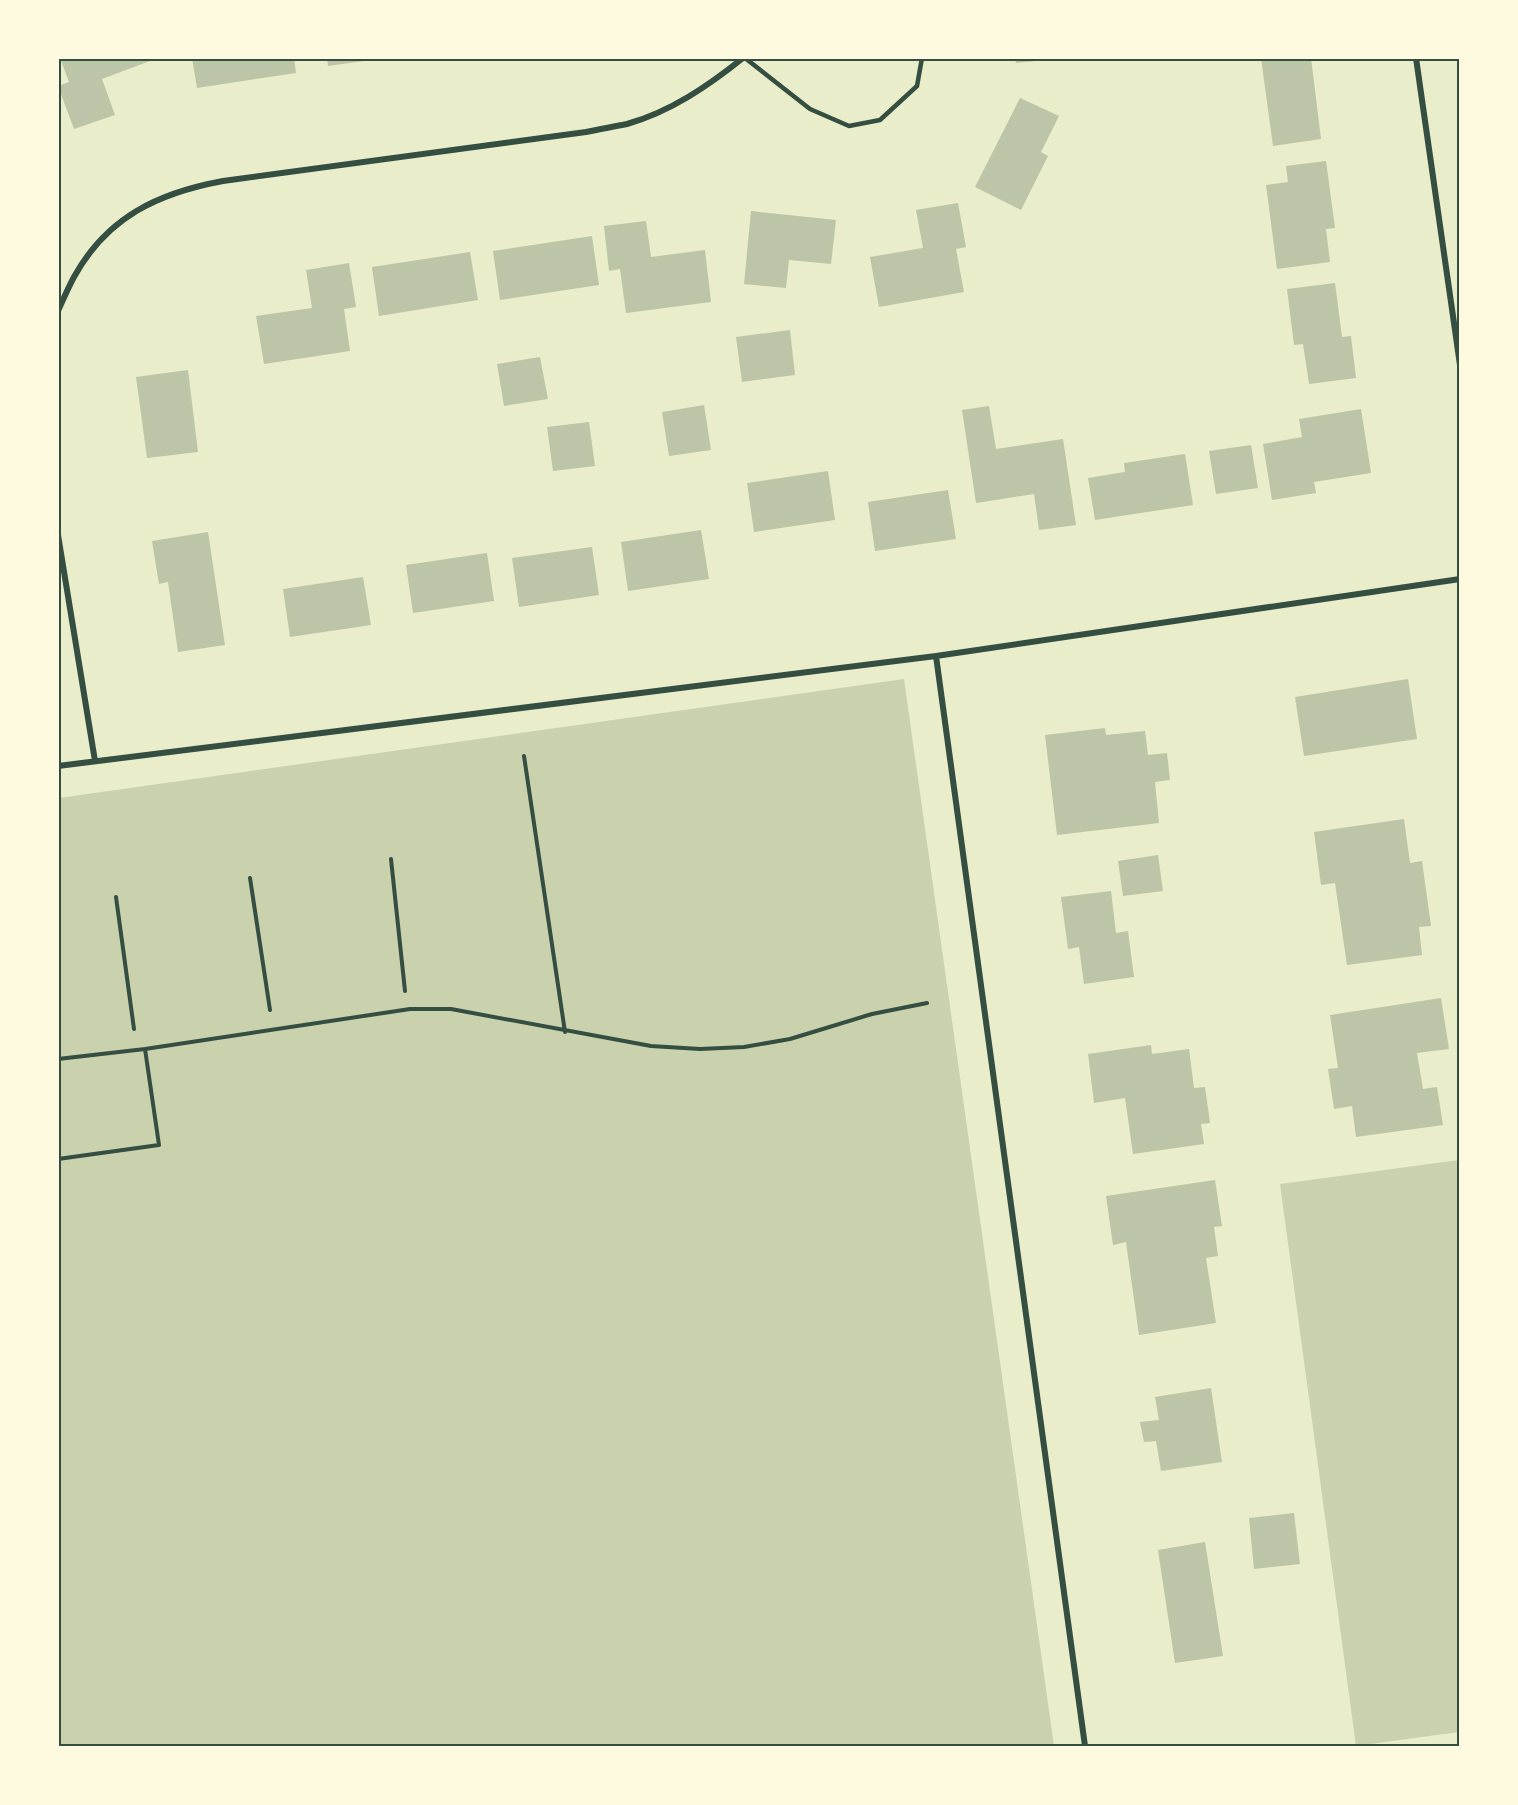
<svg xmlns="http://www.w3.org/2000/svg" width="1518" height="1805" viewBox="0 0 1518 1805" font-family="Rubik,sans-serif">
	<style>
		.green { fill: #cad2ad }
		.building { fill: #bcc5a7 }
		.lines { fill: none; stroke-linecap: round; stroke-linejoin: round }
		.path { stroke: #344e41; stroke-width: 4 }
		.service { stroke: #344e41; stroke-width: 4.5 }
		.minor { stroke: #344e41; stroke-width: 6 }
		.neatline { fill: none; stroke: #344e41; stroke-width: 2 }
	</style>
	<rect width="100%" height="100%" fill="#e9edc9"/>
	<path class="green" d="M 904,679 L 1054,1746 L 59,1746 L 59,798 Z
		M 1459,1160 L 1459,1732 L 1356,1746 L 1280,1184 Z"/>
	<path class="building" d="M 60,58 L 155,58 L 155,59 L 102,79 L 115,115 L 74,129 L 58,86 L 69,82 Z
		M 192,58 L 294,58 L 296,73 L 197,88 Z
		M 327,58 L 371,58 L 371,60 L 328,66 Z
		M 1015,58 L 1046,58 L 1046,60 L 1016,63 Z
		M 1261,58 L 1311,58 L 1321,139 L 1273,146 Z
		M 1020,98 L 1059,116 L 1041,152 L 1048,156 L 1021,210 L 975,187 Z
		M 1326,161 L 1335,228 L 1326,229 L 1330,262 L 1277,269 L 1266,185 L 1288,182 L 1286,166 Z
		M 958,203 L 966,247 L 956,249 L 964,292 L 879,307 L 870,257 L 923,248 L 916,210 Z
		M 751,211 L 836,220 L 831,264 L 789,260 L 786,288 L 744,284 Z
		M 646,221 L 651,257 L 705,250 L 711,302 L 626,313 L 620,269 L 609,271 L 604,226 Z
		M 592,236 L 599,285 L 500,300 L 493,251 Z
		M 470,252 L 478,300 L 379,316 L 372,267 Z
		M 349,263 L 356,307 L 344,309 L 350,351 L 264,364 L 256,316 L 312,308 L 306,270 Z
		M 1335,283 L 1342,337 L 1351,336 L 1356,378 L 1309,384 L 1303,344 L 1294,345 L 1287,289 Z
		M 790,330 L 795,375 L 742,382 L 736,337 Z
		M 540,357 L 548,399 L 504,406 L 497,364 Z
		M 188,370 L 198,452 L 147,458 L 136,377 Z
		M 704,405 L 711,450 L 669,456 L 662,412 Z
		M 989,406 L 996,449 L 1063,439 L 1076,525 L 1039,530 L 1034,494 L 976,503 L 962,410 Z
		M 1361,409 L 1371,473 L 1314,482 L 1316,493 L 1272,500 L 1263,444 L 1302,437 L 1299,419 Z
		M 589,422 L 595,466 L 553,471 L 547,427 Z
		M 1251,445 L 1258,488 L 1216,494 L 1209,451 Z
		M 1185,454 L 1193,505 L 1095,520 L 1088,478 L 1125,472 L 1124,463 Z
		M 828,471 L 835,520 L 754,532 L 747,483 Z
		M 948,490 L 956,539 L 875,551 L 868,502 Z
		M 701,530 L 709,579 L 628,591 L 621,542 Z
		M 208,532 L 225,645 L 178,652 L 168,582 L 159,584 L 152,541 Z
		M 592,547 L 599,595 L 519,607 L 512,558 Z
		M 487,553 L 494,601 L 413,613 L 406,565 Z
		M 363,577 L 371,625 L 290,637 L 283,589 Z
		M 1408,679 L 1417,739 L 1304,756 L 1295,697 Z
		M 1105,728 L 1106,735 L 1145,731 L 1148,755 L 1167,753 L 1170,780 L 1155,782 L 1159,823 L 1057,835 L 1045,735 Z
		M 1404,819 L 1410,863 L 1422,861 L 1431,926 L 1419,927 L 1422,955 L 1347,965 L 1335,883 L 1321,885 L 1314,832 Z
		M 1158,855 L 1163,891 L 1123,896 L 1118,861 Z
		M 1111,891 L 1116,933 L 1128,931 L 1134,977 L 1084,984 L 1079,947 L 1068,949 L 1061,897 Z
		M 1441,998 L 1449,1049 L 1417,1053 L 1423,1089 L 1437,1087 L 1443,1125 L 1356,1137 L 1352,1106 L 1334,1109 L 1328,1069 L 1338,1068 L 1330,1015 Z
		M 1151,1045 L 1152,1054 L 1189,1049 L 1194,1088 L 1205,1087 L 1210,1123 L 1201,1124 L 1204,1144 L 1133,1154 L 1125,1098 L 1094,1103 L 1088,1054 Z
		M 1215,1180 L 1222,1226 L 1214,1227 L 1218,1256 L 1206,1258 L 1216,1323 L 1139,1335 L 1126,1242 L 1113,1245 L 1106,1196 Z
		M 1211,1388 L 1222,1462 L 1161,1471 L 1156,1441 L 1144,1442 L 1140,1422 L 1159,1420 L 1155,1397 Z
		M 1294,1513 L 1300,1564 L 1254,1569 L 1249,1518 Z
		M 1205,1542 L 1223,1656 L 1175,1663 L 1158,1550 Z"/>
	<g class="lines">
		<path class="path" d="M 524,756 L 565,1032
			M 391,859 L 405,991
			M 250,878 L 270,1010
			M 116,897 L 134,1029
			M 58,1059 L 145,1049 L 410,1009 L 451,1009 L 651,1046 L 700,1049 L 744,1047 L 790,1039 L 872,1014 L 927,1003
			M 58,1159 L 159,1145 L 145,1049"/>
		<path class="service" d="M 745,58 L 810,109 L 849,126 L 880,120 L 917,86 L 922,58"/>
		<path class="minor" d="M 1416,58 L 1460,365
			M 58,311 C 63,300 68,288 74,277 C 107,217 158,193 223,181 L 586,132 C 599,129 613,127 627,124 C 670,112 708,86 743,58
			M 58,535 L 95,761
			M 936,656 L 1085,1746
			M 58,766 L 936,656 L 1460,579"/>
	</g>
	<rect width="1518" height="1805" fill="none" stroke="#fefae0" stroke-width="120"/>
	<rect x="60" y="60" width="1398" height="1685" class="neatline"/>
</svg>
